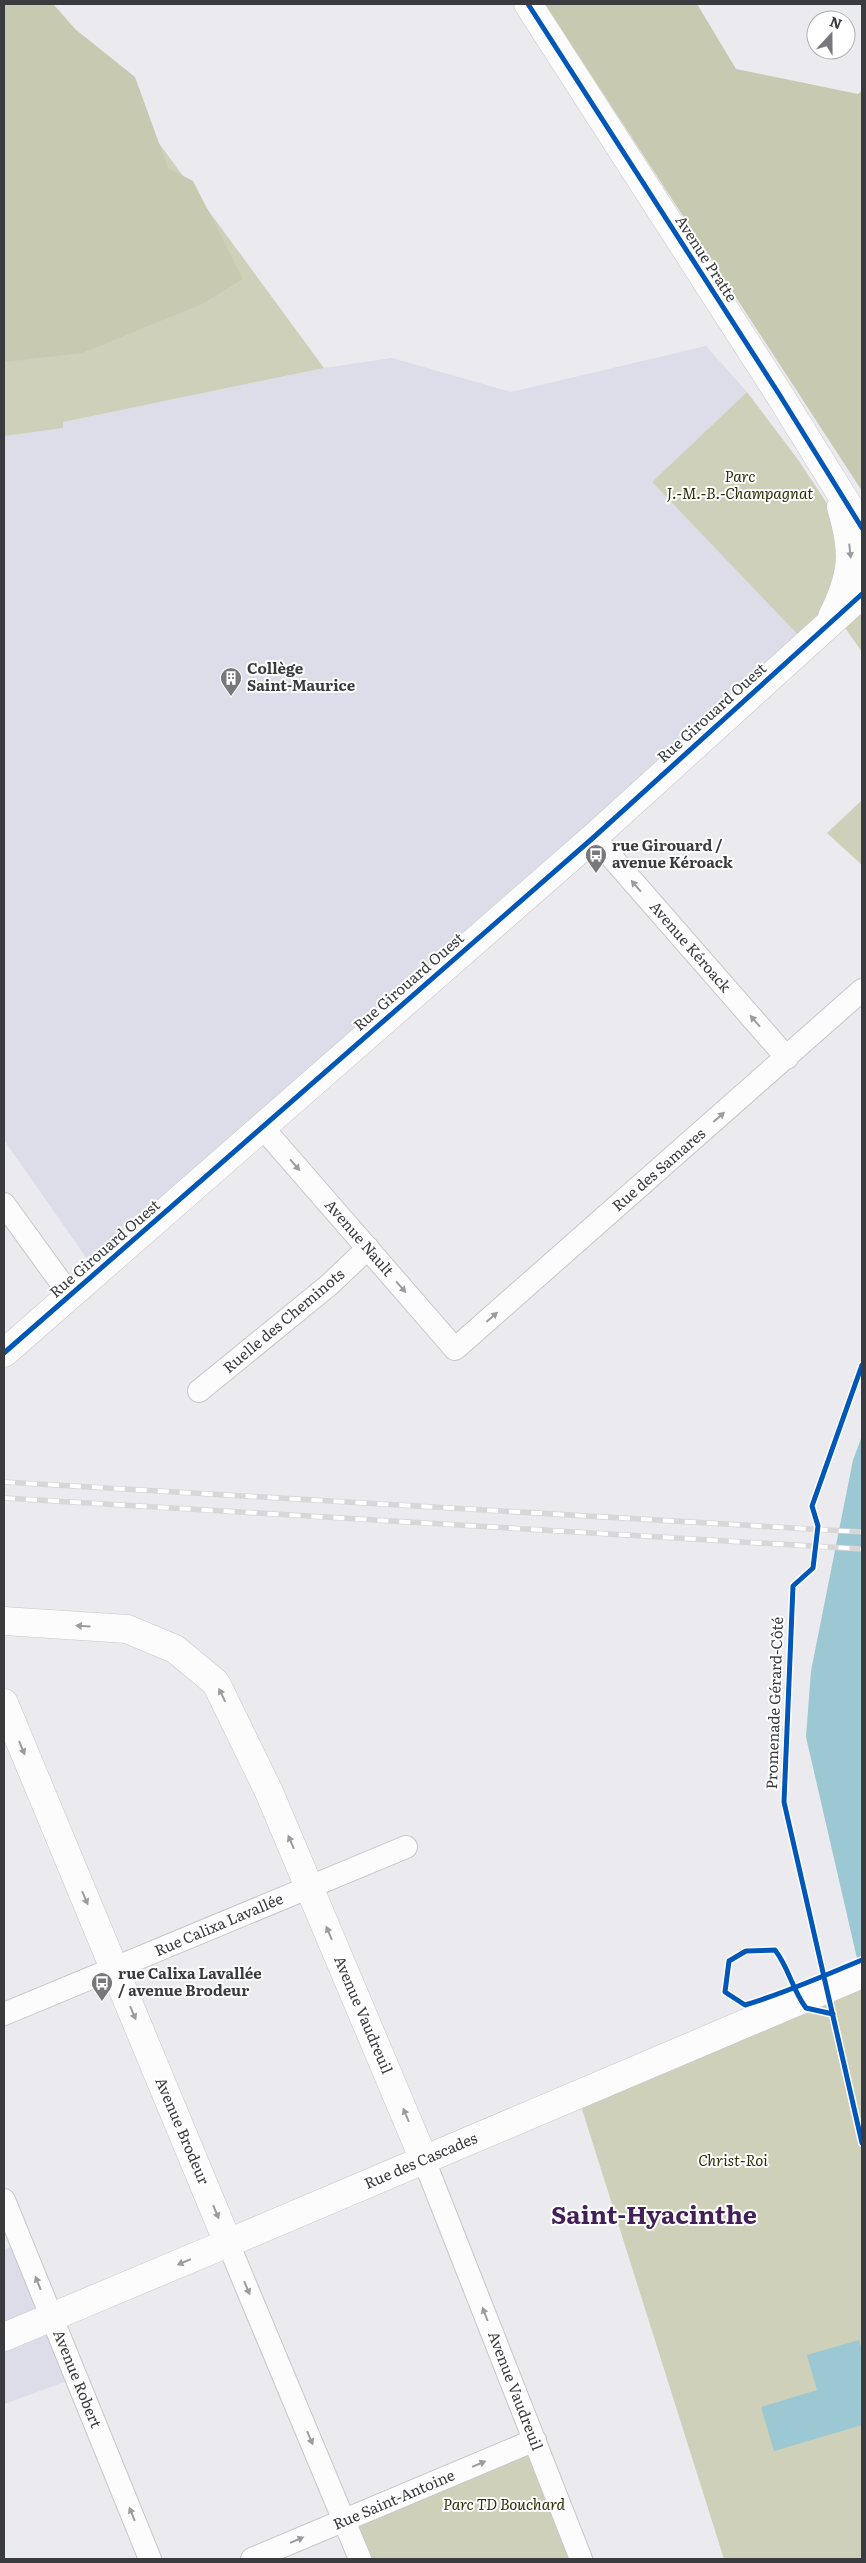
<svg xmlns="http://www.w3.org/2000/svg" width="866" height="2563" viewBox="0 0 866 2563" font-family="Literata,serif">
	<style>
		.built { fill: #dcdde9 }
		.green { fill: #ced0b9 }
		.forest { fill: #c7cab0 }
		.water { fill: #9bc8d2 }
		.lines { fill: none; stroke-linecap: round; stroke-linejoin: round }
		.street-casing { stroke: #c7c7cb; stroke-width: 24 }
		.secondary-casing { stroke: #c7c7cb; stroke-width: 29 }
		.primary-casing { stroke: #c7c7cb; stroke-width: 29 }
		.street { stroke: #fcfcfd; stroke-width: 22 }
		.secondary { stroke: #fcfcfd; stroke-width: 28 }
		.primary { stroke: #fcfcfd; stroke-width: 28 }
		.rail-casing { stroke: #d7d7d9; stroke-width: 5.5 }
		.rail { stroke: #fff; stroke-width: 4; stroke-dasharray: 11; stroke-linecap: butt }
		.cycleway-casing { stroke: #fff; stroke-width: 8 }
		.cycleway { stroke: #0057b8; stroke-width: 5 }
		.oneway { fill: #9b9c9e }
		.labels { text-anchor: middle; stroke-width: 4; stroke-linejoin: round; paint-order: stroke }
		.street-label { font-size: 15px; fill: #3a3b3e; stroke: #fff }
		.park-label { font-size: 15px; font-style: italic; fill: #2f3007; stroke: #fff }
		.poi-label { font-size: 15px; font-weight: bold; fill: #3a3b3e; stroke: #fff; text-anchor: start }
		.town-label { font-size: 25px; font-weight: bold; fill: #432158; stroke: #fff }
	</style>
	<rect width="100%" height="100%" fill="#eaeaef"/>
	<path class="built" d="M 706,346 L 747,392 L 652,482 L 800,637 L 90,1263 L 4,1140 L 4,434 L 324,368 L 392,358 L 511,392 Z
		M 21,2242 L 70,2380 L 4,2404 L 4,2250 Z"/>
	<path class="green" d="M 4,4 L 53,4 L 75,29 L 324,368 L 63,422 L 63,428 L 4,436 Z
		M 747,392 L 799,461 L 828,505 L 841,534 L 832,590 L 819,615 L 800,637 L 652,482 Z
		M 862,602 L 862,652 L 841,622 Z
		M 862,800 L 862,865 L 827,833 Z
		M 862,1980 L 862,2559 L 724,2559 L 576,2090 Z
		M 532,2435 L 585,2559 L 366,2559 L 346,2512 Z"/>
	<path class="forest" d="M 4,4 L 53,4 L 75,29 L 135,77 L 168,168 L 193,181 L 243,279 L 202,304 L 82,353 L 4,362 Z
		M 545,4 L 697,4 L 736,69 L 858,94 L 862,90 L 862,491 Z"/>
	<path class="water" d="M 862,1436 L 862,1980 L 806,1737 L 811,1671 L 853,1460 Z
		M 859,2340 L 862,2351 L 862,2425 L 774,2451 L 761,2407 L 817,2390 L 807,2355 Z"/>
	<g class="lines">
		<g class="street-casing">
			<path id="street" d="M 594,837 L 787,1058
				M 263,1128 L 455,1349 L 862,990
				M 4,1204 L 70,1295
				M 199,1391 L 329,1285 L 368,1248
				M 4,2014 L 406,1847
				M 424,2160 L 581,2559
				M 4,2200 L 150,2559
				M 228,2243 L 360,2559
				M 252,2559 L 535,2440"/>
		</g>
		<g class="secondary-casing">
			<path id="secondary" d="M 528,4 L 779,394 L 862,528
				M 832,617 C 853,575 855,552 841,507
				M 4,1353 L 594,837 L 862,594
				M 4,2337 L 228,2243"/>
		</g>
		<g class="primary-casing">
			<path id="primary" d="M 4,1621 L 127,1629 L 175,1649 L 216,1683 L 269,1792 L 424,2160
				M 4,1703 L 228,2243 L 862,1974"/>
		</g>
		<use href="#street" class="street"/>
		<use href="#secondary" class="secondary"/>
		<use href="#primary" class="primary"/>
		<g class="rail-casing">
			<path id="rail" d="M 4,1482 L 862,1532
				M 4,1498 L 862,1549"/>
		</g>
		<use href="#rail" class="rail"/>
		<g class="cycleway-casing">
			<path id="cycleway" d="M 528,4 L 779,394 L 862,528
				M 4,1353 L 594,837 L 862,594
				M 862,1365 L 812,1506 L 818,1526 L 813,1568 L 793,1586 L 784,1802 L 862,2143
				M 833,2014 L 806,2008 C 792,1989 789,1968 775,1950 L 746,1951 L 729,1961 L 725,1992 L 745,2005 C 785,1993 823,1976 862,1960"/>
		</g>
		<use href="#cycleway" class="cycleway"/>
	</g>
	<defs><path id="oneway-solid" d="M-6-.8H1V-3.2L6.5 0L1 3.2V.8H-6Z" transform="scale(1.25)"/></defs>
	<g class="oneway">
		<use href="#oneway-solid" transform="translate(850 551) rotate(84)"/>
		<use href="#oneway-solid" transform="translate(636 886) rotate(-131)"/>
		<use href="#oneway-solid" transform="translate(755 1021) rotate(-131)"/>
		<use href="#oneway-solid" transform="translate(719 1117) rotate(-41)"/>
		<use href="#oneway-solid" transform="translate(295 1165) rotate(49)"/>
		<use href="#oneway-solid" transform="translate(401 1287) rotate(49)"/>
		<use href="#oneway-solid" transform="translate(492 1317) rotate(-41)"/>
		<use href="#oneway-solid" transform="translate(83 1626) rotate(-176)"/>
		<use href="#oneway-solid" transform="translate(222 1695) rotate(-116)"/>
		<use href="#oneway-solid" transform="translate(22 1748) rotate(67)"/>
		<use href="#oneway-solid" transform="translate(291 1842) rotate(-113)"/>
		<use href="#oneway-solid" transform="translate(85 1898) rotate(67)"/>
		<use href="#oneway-solid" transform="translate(329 1933) rotate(-113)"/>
		<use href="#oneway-solid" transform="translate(133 2013) rotate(67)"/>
		<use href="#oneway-solid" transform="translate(406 2115) rotate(-113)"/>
		<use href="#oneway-solid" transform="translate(216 2212) rotate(67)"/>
		<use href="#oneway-solid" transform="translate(184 2262) rotate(157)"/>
		<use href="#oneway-solid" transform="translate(38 2283) rotate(-112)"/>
		<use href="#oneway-solid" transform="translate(247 2288) rotate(67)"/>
		<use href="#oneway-solid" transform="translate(485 2314) rotate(-111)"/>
		<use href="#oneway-solid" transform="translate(310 2438) rotate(67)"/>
		<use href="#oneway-solid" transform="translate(479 2464) rotate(-23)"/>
		<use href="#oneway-solid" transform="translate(132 2514) rotate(-112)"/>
		<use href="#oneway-solid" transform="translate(297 2540) rotate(-23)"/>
	</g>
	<defs>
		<g id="building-pin" transform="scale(1.125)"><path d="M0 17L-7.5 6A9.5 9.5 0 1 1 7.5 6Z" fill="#78787c" stroke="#fff"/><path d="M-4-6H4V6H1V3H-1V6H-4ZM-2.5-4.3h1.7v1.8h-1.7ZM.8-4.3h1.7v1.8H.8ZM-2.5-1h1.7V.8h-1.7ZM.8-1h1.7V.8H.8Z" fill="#fff"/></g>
		<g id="bus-pin" transform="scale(1.125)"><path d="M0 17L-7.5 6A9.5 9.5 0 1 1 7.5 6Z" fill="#78787c" stroke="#fff"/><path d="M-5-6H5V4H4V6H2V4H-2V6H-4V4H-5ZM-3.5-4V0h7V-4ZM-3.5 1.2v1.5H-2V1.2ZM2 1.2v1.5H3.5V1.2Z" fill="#fff"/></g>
	</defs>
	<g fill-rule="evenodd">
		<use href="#building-pin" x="231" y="678"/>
		<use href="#bus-pin" x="596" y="855"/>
		<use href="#bus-pin" x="102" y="1983"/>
	</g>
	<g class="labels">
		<g class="street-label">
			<text transform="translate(706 259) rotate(57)" y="5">Avenue Pratte</text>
			<text transform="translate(712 713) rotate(-42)" y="5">Rue Girouard Ouest</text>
			<text transform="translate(690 947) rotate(49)" y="5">Avenue Kéroack</text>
			<text transform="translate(409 982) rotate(-41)" y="5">Rue Girouard Ouest</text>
			<text transform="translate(659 1170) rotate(-41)" y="5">Rue des Samares</text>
			<text transform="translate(359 1238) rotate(49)" y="5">Avenue Nault</text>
			<text transform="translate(105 1249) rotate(-41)" y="5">Rue Girouard Ouest</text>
			<text transform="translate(284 1321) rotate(-40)" y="5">Ruelle des Cheminots</text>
			<text transform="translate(775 1703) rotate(-88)" y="5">Promenade Gérard-Côté</text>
			<text transform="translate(219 1925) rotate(-23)" y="5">Rue Calixa Lavallée</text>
			<text transform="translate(363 2015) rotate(67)" y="5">Avenue Vaudreuil</text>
			<text transform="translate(182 2131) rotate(67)" y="5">Avenue Brodeur</text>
			<text transform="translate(421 2161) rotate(-23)" y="5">Rue des Cascades</text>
			<text transform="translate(77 2379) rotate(68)" y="5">Avenue Robert</text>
			<text transform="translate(515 2391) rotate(69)" y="5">Avenue Vaudreuil</text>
			<text transform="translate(394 2500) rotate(-23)" y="5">Rue Saint-Antoine</text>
		</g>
		<g class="park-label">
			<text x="740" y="482">Parc<tspan x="740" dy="17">J.-M.-B.-Champagnat</tspan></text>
			<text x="733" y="2166">Christ-Roi</text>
			<text x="504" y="2510">Parc TD Bouchard</text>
		</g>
		<g class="poi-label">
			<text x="247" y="674">Collège<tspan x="247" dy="17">Saint-Maurice</tspan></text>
			<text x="612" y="851">rue Girouard /<tspan x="612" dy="17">avenue Kéroack</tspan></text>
			<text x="118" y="1979">rue Calixa Lavallée<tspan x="118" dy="17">/ avenue Brodeur</tspan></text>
		</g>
		<g class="town-label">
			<text x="654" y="2224">Saint-Hyacinthe</text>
		</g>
	</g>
	<rect width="866" height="2563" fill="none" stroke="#3a3b3e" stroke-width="10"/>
	<g transform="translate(831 35) rotate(21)"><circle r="24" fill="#ffffff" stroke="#b0b1b2"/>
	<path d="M0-4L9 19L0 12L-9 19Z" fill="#78787c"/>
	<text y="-8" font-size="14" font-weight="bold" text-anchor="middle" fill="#3a3b3e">N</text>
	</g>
</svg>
